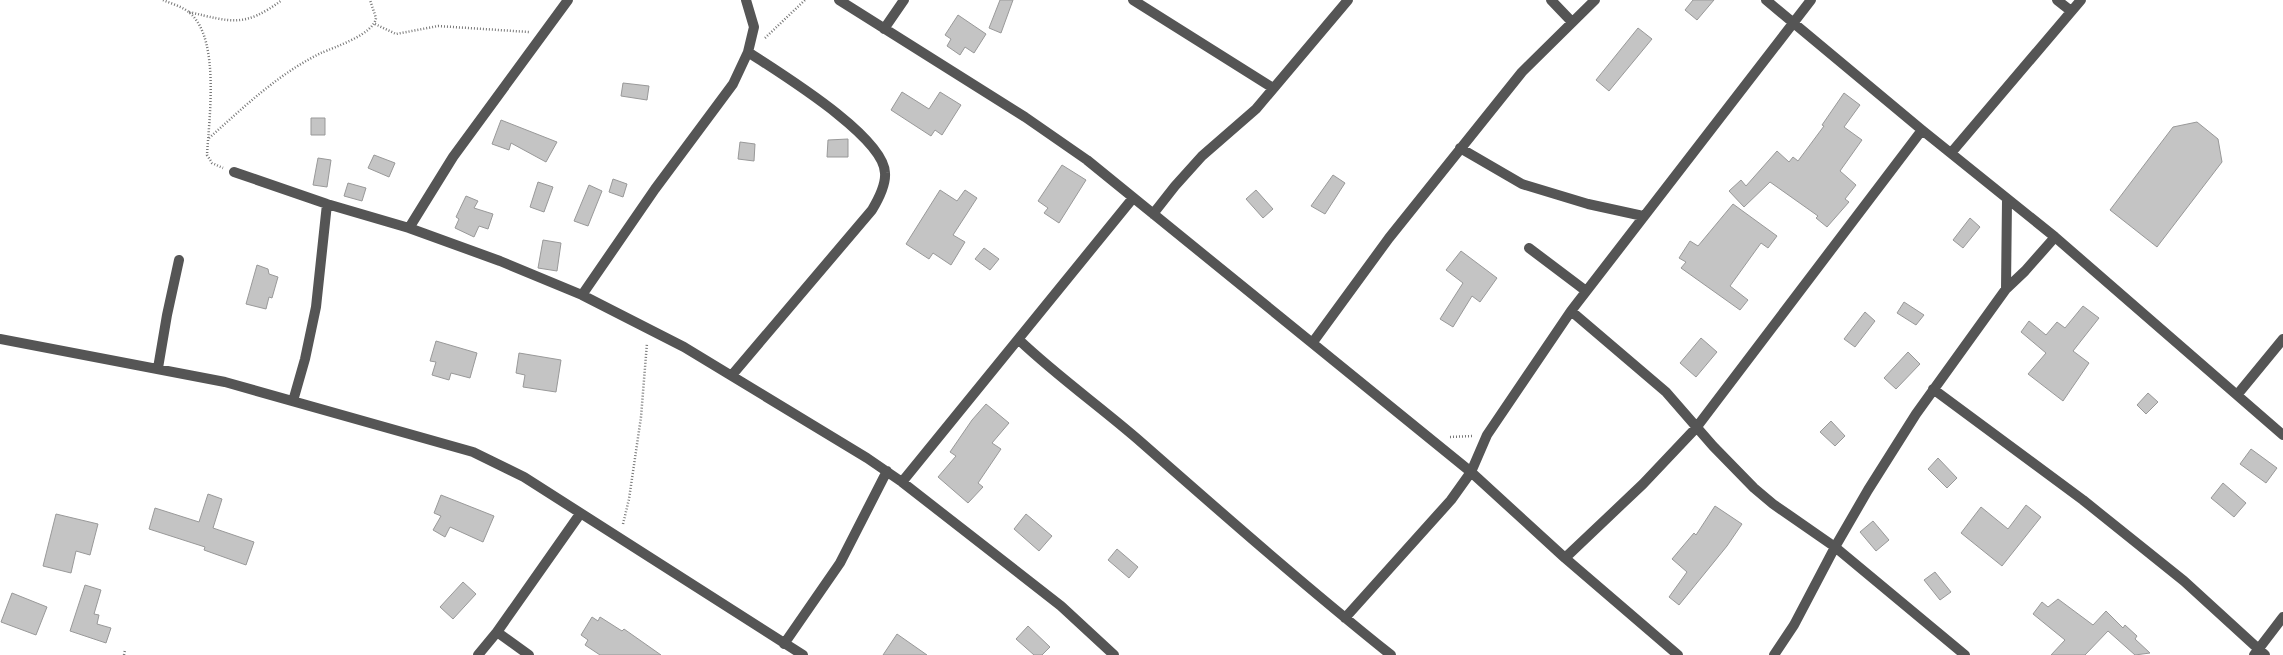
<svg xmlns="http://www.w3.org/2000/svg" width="2283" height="655" viewBox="0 0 2283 655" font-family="'DejaVu Sans',sans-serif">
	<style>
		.building { fill: #c4c4c4; stroke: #999 }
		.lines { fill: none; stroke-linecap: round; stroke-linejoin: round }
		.path { stroke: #777; stroke-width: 2.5; stroke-dasharray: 1 2; stroke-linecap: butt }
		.minor { stroke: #555; stroke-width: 10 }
	</style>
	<rect width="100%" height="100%" fill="#fff"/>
	<path class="building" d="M 1000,0 L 1013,0 L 1001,33 L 989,28 Z
		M 1693,0 L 1714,0 L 1697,20 L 1685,10 Z
		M 958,15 L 986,34 L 974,53 L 965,47 L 960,55 L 947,46 L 951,39 L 945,35 Z
		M 1638,28 L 1652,39 L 1609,91 L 1596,80 Z
		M 623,83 L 649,86 L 647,100 L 621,96 Z
		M 902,92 L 929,109 L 940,92 L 961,105 L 942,135 L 935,130 L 931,136 L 891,110 Z
		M 1844,93 L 1860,105 L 1844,127 L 1862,140 L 1840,171 L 1856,185 L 1845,199 L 1849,202 L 1827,227 L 1816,218 L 1818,216 L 1770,182 L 1744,207 L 1729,191 L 1741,180 L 1746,186 L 1777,151 L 1789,162 L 1793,157 L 1798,161 L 1824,126 L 1822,125 Z
		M 311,118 L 325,118 L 325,135 L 311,135 Z
		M 501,120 L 557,142 L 546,162 L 511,143 L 509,150 L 492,144 Z
		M 2197,122 L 2218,139 L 2222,162 L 2157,247 L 2110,210 L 2173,127 Z
		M 848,139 L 848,157 L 827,157 L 828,140 Z
		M 740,142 L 755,144 L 754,161 L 738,159 Z
		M 374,155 L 395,163 L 389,177 L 368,168 Z
		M 318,158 L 331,160 L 327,187 L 313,185 Z
		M 1062,165 L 1086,180 L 1059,223 L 1044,213 L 1048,208 L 1038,201 Z
		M 1333,175 L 1345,183 L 1325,214 L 1311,206 Z
		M 613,179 L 627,184 L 623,197 L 609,192 Z
		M 538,182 L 553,187 L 544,212 L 530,207 Z
		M 348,183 L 366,188 L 362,201 L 344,196 Z
		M 589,185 L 602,191 L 588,226 L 574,221 Z
		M 940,190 L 957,201 L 965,190 L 977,198 L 953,235 L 965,242 L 951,265 L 933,253 L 929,259 L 906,244 Z
		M 1256,190 L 1273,209 L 1263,218 L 1246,199 Z
		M 466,196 L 478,201 L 474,208 L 493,214 L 488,229 L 479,226 L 474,237 L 455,228 L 459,219 L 456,217 Z
		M 1733,204 L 1777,236 L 1768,248 L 1761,243 L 1730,286 L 1748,300 L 1740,310 L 1681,268 L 1686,262 L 1679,258 L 1690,241 L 1698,246 Z
		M 1970,218 L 1980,227 L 1963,248 L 1953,240 Z
		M 543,240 L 561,243 L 557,271 L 538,268 Z
		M 984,248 L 999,259 L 990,270 L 975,259 Z
		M 1461,251 L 1497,278 L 1480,302 L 1472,296 L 1453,327 L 1440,319 L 1463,283 L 1446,270 Z
		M 257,265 L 268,269 L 269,274 L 278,277 L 272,298 L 269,297 L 266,309 L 246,304 Z
		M 1904,302 L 1924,315 L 1916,325 L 1897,313 Z
		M 2083,306 L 2099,318 L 2073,351 L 2089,363 L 2063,401 L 2028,374 L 2046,353 L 2021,332 L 2029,321 L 2046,335 L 2057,322 L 2065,328 Z
		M 1865,312 L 1875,321 L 1855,347 L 1844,339 Z
		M 1701,338 L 1717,352 L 1696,377 L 1680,363 Z
		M 436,341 L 477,353 L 470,378 L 451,373 L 449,380 L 432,375 L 436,362 L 430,361 Z
		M 1908,352 L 1920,364 L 1896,389 L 1884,378 Z
		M 519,353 L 561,360 L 556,392 L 523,387 L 525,375 L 516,373 Z
		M 2148,393 L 2158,402 L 2146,414 L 2137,405 Z
		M 986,404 L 1009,423 L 992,443 L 1001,449 L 978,483 L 983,487 L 968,503 L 938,477 L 956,456 L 950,452 L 972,420 Z
		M 1831,421 L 1845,436 L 1835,446 L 1820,432 Z
		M 2251,449 L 2277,468 L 2266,483 L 2240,464 Z
		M 1938,458 L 1957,478 L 1947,488 L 1928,469 Z
		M 2223,483 L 2246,503 L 2234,517 L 2211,498 Z
		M 208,494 L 222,499 L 213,528 L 254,542 L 246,565 L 204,550 L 205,547 L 149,529 L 155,508 L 199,522 Z
		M 441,495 L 494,516 L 483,542 L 450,527 L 445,537 L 433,530 L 441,516 L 434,513 Z
		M 2026,505 L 2041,517 L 2002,566 L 1961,533 L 1981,507 L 2008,529 Z
		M 1715,506 L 1742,524 L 1727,546 L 1679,605 L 1669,597 L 1687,572 L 1672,559 L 1694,533 L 1696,535 Z
		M 56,514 L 98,524 L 90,555 L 76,551 L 71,573 L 43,566 Z
		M 1026,514 L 1052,536 L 1039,551 L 1014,529 Z
		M 1873,521 L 1889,540 L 1876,551 L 1860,532 Z
		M 1117,549 L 1138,567 L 1129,578 L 1108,560 Z
		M 1935,572 L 1951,592 L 1940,600 L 1924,580 Z
		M 463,582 L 476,594 L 453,619 L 440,607 Z
		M 85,585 L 101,590 L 94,614 L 99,615 L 97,624 L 111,628 L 106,643 L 70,631 Z
		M 12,593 L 47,607 L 36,635 L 1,622 Z
		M 2058,599 L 2093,625 L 2106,611 L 2123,628 L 2125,625 L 2137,636 L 2135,639 L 2150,653 L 2135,655 L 2108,631 L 2085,655 L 2051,655 L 2065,640 L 2033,614 L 2042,602 L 2048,607 Z
		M 592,617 L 598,621 L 600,617 L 622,631 L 624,629 L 661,655 L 600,655 L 585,645 L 588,640 L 581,635 Z
		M 1028,626 L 1050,647 L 1042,655 L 1034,655 L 1016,639 Z
		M 897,634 L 927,655 L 883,655 Z"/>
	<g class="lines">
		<path class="path" d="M 163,0 C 172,4 184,7 191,14 C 220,41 209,119 207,155 L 212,163 L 223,168
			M 189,12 C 232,22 244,28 282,0
			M 375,24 L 396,34 L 438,26 L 529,32
			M 765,38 L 805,0
			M 209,138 C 244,107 278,74 321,53 C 335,47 374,34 376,18 L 370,0
			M 1450,437 L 1473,436
			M 623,524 L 629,499 L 641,417 L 647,343
			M 124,655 L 125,650"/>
		<path class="minor" d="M 839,0 L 1025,117 L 1087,160 L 1471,472 L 1565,558 L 1678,655
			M 1133,0 L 1273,88
			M 1551,0 L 1572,22
			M 1766,0 L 1922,130 L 2055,237 L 2283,435
			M 2057,0 L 2071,11
			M 884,29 L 904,0
			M 1460,148 L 1522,184 L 1588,204 L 1643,216
			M 1951,153 L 2081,0
			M 234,172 L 327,204 L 409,228 L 500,261 L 582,295 L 684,347 L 867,458 L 902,482 L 1061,606 L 1114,655
			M 1153,214 L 1175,186 L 1202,156 L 1256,109 L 1348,0
			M 409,228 L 453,157 L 568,0
			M 1529,248 L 1586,291
			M 2006,289 L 2007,200
			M 582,295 L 655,189 L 733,84 L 748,52 L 754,27 L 746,0
			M 1571,311 L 1666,392 L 1713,446 L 1754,488 L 1773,504 L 1835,547 L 1965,655
			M 0,339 L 225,382 L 473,452 L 524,477 L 803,655
			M 1019,340 C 1058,377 1102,408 1142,443 C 1224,515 1306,587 1391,655
			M 1313,342 L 1389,238 L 1522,72 L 1595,0
			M 158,368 L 167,315 L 179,260
			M 732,375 L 872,210 C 878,200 886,185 885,173 C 884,136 778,72 748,52
			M 1933,389 L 2083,500 L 2184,581 L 2265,655
			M 2237,395 L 2283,339
			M 293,401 L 305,359 L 316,307 L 327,204
			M 902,482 L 1133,198
			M 1565,558 L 1643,484 L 1696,428 L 1922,130
			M 1345,618 L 1451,500 L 1471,472 L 1487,435 L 1571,311 L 1811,0
			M 497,632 L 529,655
			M 784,644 L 840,563 L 887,471
			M 478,655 L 497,632 L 580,514
			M 1774,655 L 1794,625 L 1835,547 L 1868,490 L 1916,414 L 2006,289 L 2025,271 L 2055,237
			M 2254,655 L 2283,617"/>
	</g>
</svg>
